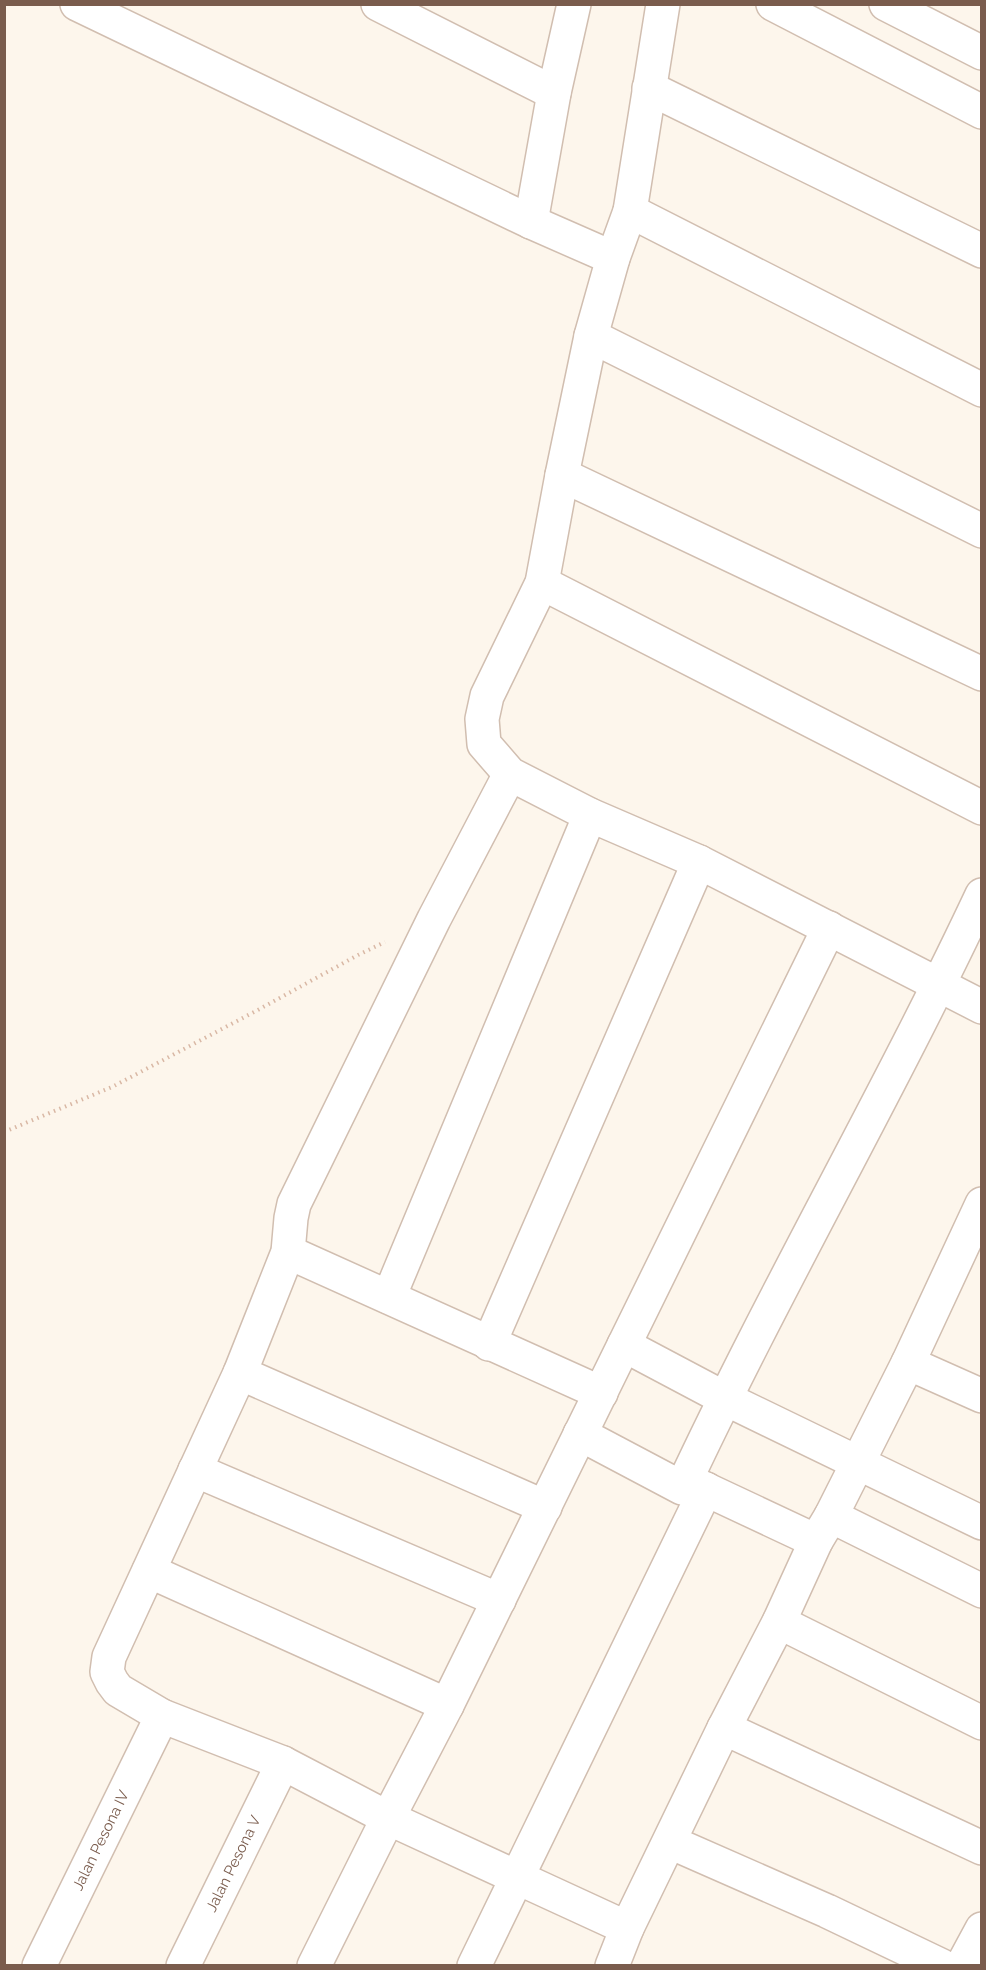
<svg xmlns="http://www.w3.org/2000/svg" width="986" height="1970" viewBox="0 0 986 1970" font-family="Raleway,sans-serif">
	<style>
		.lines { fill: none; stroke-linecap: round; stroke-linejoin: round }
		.street-casing { stroke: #d1beb0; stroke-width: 36 }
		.path { stroke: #d9b8a5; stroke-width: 4; stroke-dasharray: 1.5 4.5; stroke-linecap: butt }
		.street { stroke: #fff; stroke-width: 33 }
		.labels { text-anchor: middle; stroke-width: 5; stroke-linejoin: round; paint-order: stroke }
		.street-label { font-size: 15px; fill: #7a5c4d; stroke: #fffaf3 }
	</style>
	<rect width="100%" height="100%" fill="#fdf6ec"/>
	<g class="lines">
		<g class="street-casing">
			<g id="street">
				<path d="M 77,4 L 531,222 L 613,258"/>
				<path d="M 378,4 L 554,93"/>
				<path d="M 663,4 L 630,211 L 613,258 L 591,336 L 562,475 L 542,583 L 487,696 L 482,719 L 484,744 L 510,774 L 590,815 L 699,862 L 982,1007"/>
				<path d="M 773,4 L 982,112"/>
				<path d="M 886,4 L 982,53"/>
				<path d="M 649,88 L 982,251"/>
				<path d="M 630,211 L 982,390"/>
				<path d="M 531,222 L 554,93 L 574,4"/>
				<path d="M 591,336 L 982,531"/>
				<path d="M 562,475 L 982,674"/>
				<path d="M 542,583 L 982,808"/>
				<path d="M 510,774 L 434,919 L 294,1204 L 291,1218 L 288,1252 L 240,1373 L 109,1657 L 107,1672 L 112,1682 L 118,1690 L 162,1716 L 283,1763 L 388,1818 L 627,1928"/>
				<path d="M 288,1252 L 601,1393"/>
				<path d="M 389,1297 L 590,815"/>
				<path d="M 489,1344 L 699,862"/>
				<path d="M 624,1345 L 724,1398 L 982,1523"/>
				<path d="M 908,1363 L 982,1396"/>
				<path d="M 240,1373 L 545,1507"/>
				<path d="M 580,1434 L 682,1488 C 776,1287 888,1095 982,895"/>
				<path d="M 195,1470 L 499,1600"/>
				<path d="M 686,1480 L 816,1541"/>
				<path d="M 831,1516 L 982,1591"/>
				<path d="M 149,1571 L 447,1705"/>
				<path d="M 779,1622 L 982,1723"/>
				<path d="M 724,1728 L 982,1848"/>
				<path d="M 670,1842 L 827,1911 L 942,1966"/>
				<path id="s1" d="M 39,1966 L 162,1716"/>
				<path id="s2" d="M 183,1966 L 283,1763"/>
				<path d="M 314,1966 L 388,1818 L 447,1705 L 829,928"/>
				<path d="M 474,1966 L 706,1489"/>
				<path d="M 612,1966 L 627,1928 L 724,1728 L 779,1622 L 816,1541 L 831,1516 L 908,1363 L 982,1204"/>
				<path d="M 962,1966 L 982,1929"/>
			</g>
		</g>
		<path class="path" d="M 4,1132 L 112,1087 L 256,1011 L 358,955 L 385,942"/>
		<use href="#street" class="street"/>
	</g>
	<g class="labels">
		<g class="street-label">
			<text dy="5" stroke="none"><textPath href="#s1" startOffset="140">Jalan Pesona IV</textPath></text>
			<text dy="5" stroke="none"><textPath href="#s2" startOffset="114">Jalan Pesona V</textPath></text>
		</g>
	</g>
	<rect width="986" height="1970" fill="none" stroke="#7a5c4d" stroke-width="12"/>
</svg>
